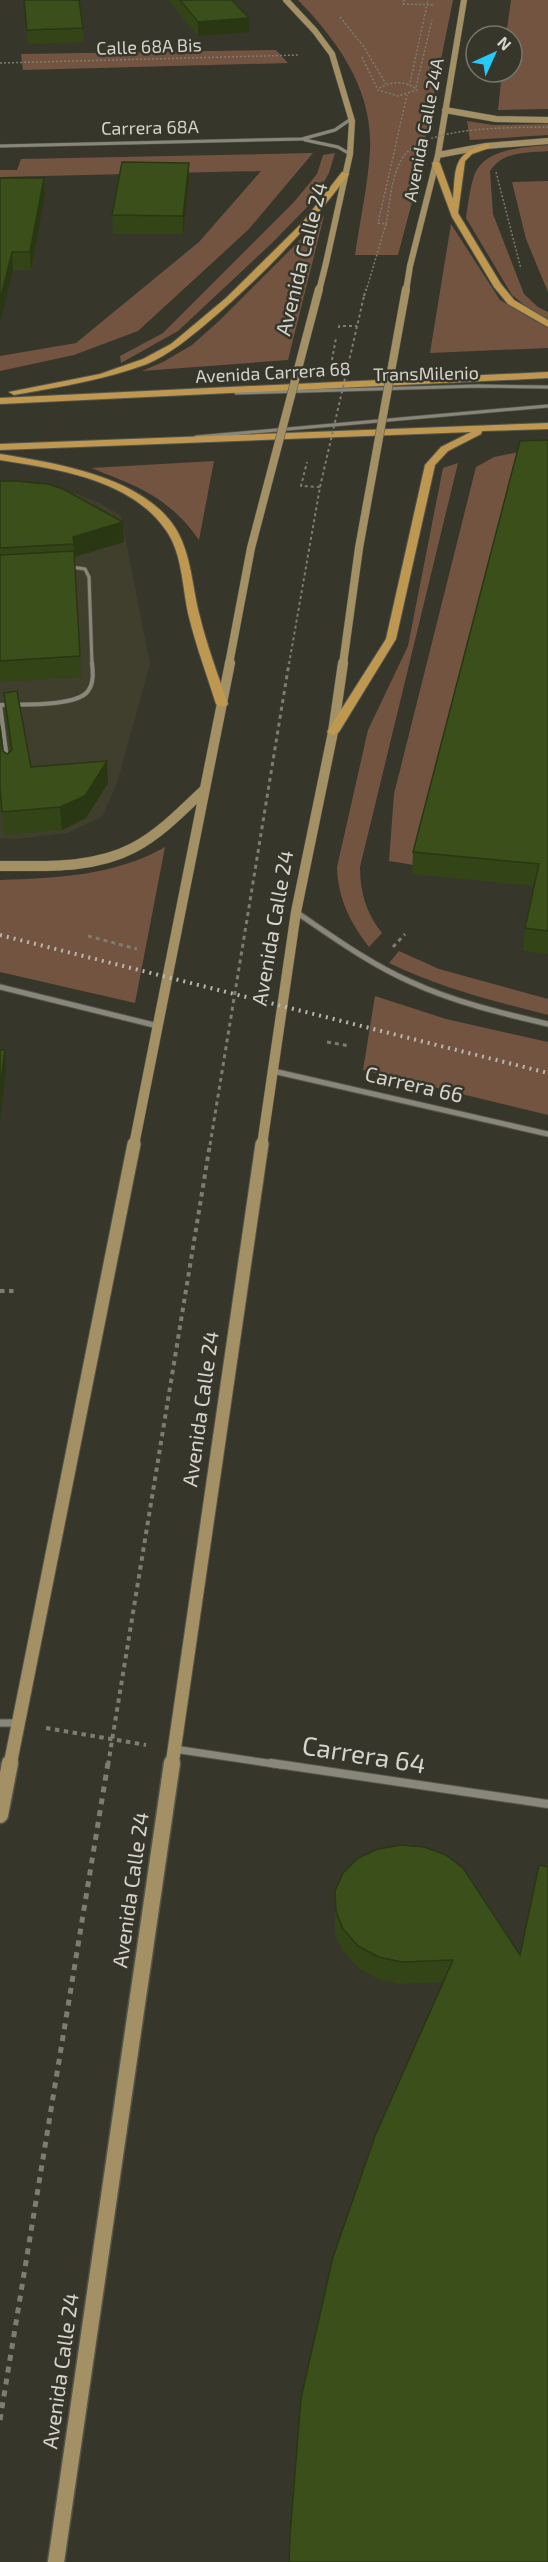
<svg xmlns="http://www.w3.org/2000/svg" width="548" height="2562" viewBox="0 0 548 2562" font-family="'Exo 2',sans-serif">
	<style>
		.built { fill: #403e2c }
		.green { fill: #725441 }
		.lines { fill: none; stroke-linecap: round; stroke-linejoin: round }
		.lane-far1-casing { stroke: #56554b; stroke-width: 4.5 }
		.lane-casing { stroke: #56554b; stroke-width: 5 }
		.street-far3-casing { stroke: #56554b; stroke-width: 4 }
		.street-far2-casing { stroke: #56554b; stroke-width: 7 }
		.street-far1-casing { stroke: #56554b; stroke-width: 9 }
		.street-casing { stroke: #56554b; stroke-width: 10 }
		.secondary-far4-casing { stroke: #56554b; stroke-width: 7 }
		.secondary-far3-casing { stroke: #56554b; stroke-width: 9 }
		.secondary-far2-casing { stroke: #56554b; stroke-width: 11 }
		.secondary-far1-casing { stroke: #56554b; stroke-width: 15 }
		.secondary-casing { stroke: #56554b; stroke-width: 19 }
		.primary-casing { stroke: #56554b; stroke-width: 2 }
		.path-far4 { stroke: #7d7d73; stroke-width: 1.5; stroke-dasharray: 2 2; stroke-linecap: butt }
		.path-far3 { stroke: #7d7d73; stroke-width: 2; stroke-dasharray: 3 3; stroke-linecap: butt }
		.path-far2 { stroke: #7d7d73; stroke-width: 3; stroke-dasharray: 4 4; stroke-linecap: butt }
		.path-far1 { stroke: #7d7d73; stroke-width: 4; stroke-dasharray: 4.5 4.5; stroke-linecap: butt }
		.path { stroke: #7d7d73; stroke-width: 5; stroke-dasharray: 6 6; stroke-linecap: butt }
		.lane-far1 { stroke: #88877a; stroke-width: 3 }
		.lane { stroke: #88877a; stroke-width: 4 }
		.street-far3 { stroke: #88877a; stroke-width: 3 }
		.street-far2 { stroke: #88877a; stroke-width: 5 }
		.street-far1 { stroke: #88877a; stroke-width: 7 }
		.street { stroke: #88877a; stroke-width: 8 }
		.secondary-far4 { stroke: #a39065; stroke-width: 6 }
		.secondary-far3 { stroke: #a39065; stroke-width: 8 }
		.secondary-far2 { stroke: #a39065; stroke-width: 10 }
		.secondary-far1 { stroke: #a39065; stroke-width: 13 }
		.secondary { stroke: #a39065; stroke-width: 16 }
		.primary { fill: #be9850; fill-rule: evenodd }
		.rail { stroke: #b7b6af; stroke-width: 4; stroke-dasharray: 2 5; stroke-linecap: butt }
		.secondary-bridge-far1-casing { stroke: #56554b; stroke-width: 7; stroke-linecap: butt }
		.secondary-bridge-casing { stroke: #56554b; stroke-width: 9; stroke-linecap: butt }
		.path-bridge-far1 { stroke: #7d7d73; stroke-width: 1.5; stroke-dasharray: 2 2; stroke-linecap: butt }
		.path-bridge { stroke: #7d7d73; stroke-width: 2; stroke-dasharray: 3 3; stroke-linecap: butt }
		.secondary-bridge-far1 { stroke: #a39065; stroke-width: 6 }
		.secondary-bridge { stroke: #a39065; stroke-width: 8 }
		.wall { fill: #334417 }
		.shaded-wall { fill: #293713 }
		.building { fill: #3b4f1b; stroke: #293713; stroke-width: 1.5 }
		.labels { text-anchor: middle; stroke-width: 5; stroke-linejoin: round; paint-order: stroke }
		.far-street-label { font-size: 18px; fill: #d5d5ce; stroke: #37362b }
		.street-label { font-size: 21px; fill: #d5d5ce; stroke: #37362b }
		.near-street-label { font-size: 26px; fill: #d5d5ce; stroke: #37362b }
	</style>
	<rect width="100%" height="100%" fill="#37362b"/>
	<path class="built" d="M 53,488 L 77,494 L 102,504 L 121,516 L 150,664 L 117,783 L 102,817 L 68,833 L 17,839 L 0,838 L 0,490 Z"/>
	<path class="green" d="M 298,0 L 453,0 L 413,198 L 398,255 L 355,255 C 360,220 368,185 370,150 C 373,90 338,41 298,0 Z
		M 511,0 L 548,0 L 548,109 L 498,110 L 502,72 L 512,72 L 512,36 L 506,36 Z
		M 276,50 L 288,63 L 23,70 L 21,54 Z
		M 467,121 L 494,125 L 548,124 L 548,135 L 470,140 Z
		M 548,145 L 548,151 C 526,153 503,151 490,171 L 493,214 L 524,294 L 538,307 L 548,312 L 548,319 L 529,309 L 512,295 L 466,218 C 468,205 471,177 478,168 C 492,148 527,147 548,145 Z
		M 313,153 L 248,230 L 138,331 L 74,355 L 0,371 L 0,356 L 76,343 L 199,242 L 261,171 L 0,177 L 0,170 L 17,170 L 21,159 Z
		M 335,153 L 329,173 L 313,201 L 272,243 L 178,331 L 121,363 L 120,356 L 163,333 L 294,202 L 317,174 L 323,155 Z
		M 548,181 L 548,292 L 526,239 L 512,182 Z
		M 324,216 L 288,360 L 142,371 L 163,362 L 192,345 L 219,321 Z
		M 451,224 L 500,300 L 548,328 L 548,348 L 430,353 Z
		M 524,451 L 414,865 L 389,861 L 394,794 L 476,467 L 494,457 Z
		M 214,461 L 199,540 C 169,497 137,486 91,468 Z
		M 458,463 L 360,867 C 360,892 366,913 382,933 L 369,947 C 350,922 338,899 337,867 L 368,730 L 408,646 L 443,468 Z
		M 165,847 L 135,1003 L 0,972 L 0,880 C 57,878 114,876 165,847 Z
		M 399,951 L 439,969 L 548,999 L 548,1015 C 494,1001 440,988 389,963 Z
		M 375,996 L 446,1019 L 548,1042 L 548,1115 L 363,1070 Z"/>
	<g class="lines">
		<g class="lane-far1-casing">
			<path id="lane-far1" d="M 236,393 L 478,386 L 548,387
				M 196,437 L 548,406
				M 71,567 L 85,569 L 89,577 L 92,664"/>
		</g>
		<g class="lane-casing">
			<path id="lane" d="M 0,705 C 19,704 77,707 88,691 C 94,683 93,672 92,663
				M 0,705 L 7,759"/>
		</g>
		<g class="street-far3-casing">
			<path id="street-far3" d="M 305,140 L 338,147 L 350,154
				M 0,146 L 302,139 L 335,130 L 351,119"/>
		</g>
		<g class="street-far2-casing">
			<path id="street-far2" d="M 296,912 C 333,937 370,964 411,982 C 454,1002 501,1013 548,1024
				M 0,987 L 158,1026
				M 273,1071 L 548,1134"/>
		</g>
		<g class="street-far1-casing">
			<path id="street-far1" d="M 0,1723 L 18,1723
				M 174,1749 L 281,1765"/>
		</g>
		<g class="street-casing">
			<path id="street" d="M 271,1763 L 548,1804"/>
		</g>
		<g class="secondary-far4-casing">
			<path id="secondary-far4" d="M 286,0 L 315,31 L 332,54 L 352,121 L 350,154 L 326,263
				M 445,110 L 496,119 L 548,120
				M 438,155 L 486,146 L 548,141
				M 410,266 L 438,155 L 464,0"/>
		</g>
		<g class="secondary-far3-casing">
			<path id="secondary-far3" d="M 229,664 L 251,548
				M 343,664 L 359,548"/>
		</g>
		<g class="secondary-far2-casing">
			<path id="secondary-far2" d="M 0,866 C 44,866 93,869 133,848 C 160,834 183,810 205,789
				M 134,1145 L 230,663
				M 262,1145 L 296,912 L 333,732 L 343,663"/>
		</g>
		<g class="secondary-far1-casing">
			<path id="secondary-far1" d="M 10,1765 L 134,1144
				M 172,1765 L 262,1144"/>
		</g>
		<g class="secondary-casing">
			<path id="secondary" d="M 0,1815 L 10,1763
				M 56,2562 L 172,1763"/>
		</g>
		<g class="primary-casing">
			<path id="primary" d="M 486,144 L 489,144 L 489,148 L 472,154 L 465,161 L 458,213 L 501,284 L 514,300 L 548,320 L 548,327 L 508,304 L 494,287 L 452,217 L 432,163 L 436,161 L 440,163 L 453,199 C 456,168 452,154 486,144 Z
				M 342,172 L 349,174 C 308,229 260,278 207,323 C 189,338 170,354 147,364 C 104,380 59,387 14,395 L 9,392 L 100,374 L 143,359 L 171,344 L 226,298 L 302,223 Z
				M 548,372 L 548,378 L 0,404 L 0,398 Z
				M 548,423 L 548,429 L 482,431 L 481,434 L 448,451 L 435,465 L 396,639 L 339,732 L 333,735 L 327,732 L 386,639 L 425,465 L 441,447 L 471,432 L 0,450 L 0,444 Z
				M 0,454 C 56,463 144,477 176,529 C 192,556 192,588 200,617 C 207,646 218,675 228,704 L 226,706 L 222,707 L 216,704 C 207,675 196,646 189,617 C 182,588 183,553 165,529 C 130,479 56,469 0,460 Z"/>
		</g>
		<path class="path-far4" d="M 404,0 L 403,4 L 435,5
			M 340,17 L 364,47 L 386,84
			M 362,57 L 378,90 L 398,96 L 417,90 C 406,80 390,81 378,89
			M 0,63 L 299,55
			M 407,85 L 410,83 L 428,0
			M 416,87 L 432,20
			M 496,172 L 521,269
			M 366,291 L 386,224 L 378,223 L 407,95"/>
		<path class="path-far3" d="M 364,296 L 366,289
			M 339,328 L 339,326 L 357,326
			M 332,360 L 336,338
			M 289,664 L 320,487 L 301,486 L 307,462"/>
		<path class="path-far2" d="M 88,936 L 137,949
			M 393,947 L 405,934
			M 327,1042 L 350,1046
			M 210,1145 L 289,663"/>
		<path class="path-far1" d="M 0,1291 L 14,1291
			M 46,1728 L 146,1745
			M 108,1765 L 210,1144"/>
		<path class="path" d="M 0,2420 L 108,1763"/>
		<use href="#lane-far1" class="lane-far1"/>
		<use href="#lane" class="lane"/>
		<use href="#street-far3" class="street-far3"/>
		<use href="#street-far2" class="street-far2"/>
		<use href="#street-far1" class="street-far1"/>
		<use href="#street" class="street"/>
		<use href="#secondary-far4" class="secondary-far4"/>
		<use href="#secondary-far3" class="secondary-far3"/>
		<use href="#secondary-far2" class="secondary-far2"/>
		<use href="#secondary-far1" class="secondary-far1"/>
		<use href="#secondary" class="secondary"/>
		<use href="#primary" class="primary"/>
		<path class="rail" d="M 0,935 L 548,1073"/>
		<g class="secondary-bridge-far1-casing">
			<path id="secondary-bridge-far1" d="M 319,291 L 326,263
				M 406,291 L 410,266"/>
		</g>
		<g class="secondary-bridge-casing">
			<path id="secondary-bridge" d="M 251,548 L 319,289
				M 359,548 L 406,289"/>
		</g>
		<path class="path-bridge-far1" d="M 386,224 C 390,204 391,175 403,157 C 425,125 512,128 548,127"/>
		<path class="path-bridge" d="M 320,487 L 364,296"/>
		<use href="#secondary-bridge-far1" class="secondary-bridge-far1"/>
		<use href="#secondary-bridge" class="secondary-bridge"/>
	</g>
	<path class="wall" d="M 24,0 L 83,28 L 84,42 L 28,44 Z
		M 168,0 L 232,0 L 249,18 L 249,32 L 198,36 Z
		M 0,178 L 44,178 L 45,195 L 31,270 L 13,270 Z
		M 189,181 L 183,234 L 113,234 L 112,215 Z
		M 548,440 L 548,954 L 523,951 L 525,928 L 534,886 L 412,874 L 413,852 Z
		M 0,481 L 123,522 L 124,542 L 74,557 L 81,677 L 0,682 Z
		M 4,693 L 31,767 L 108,783 L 86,818 L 62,830 L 4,835 L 2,809 L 0,809 L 0,726 L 3,751 L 7,754 L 10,751 L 5,714 Z
		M 446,1855 L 548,2562 L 443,1982 L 400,1984 L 378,1979 L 358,1968 L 343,1951 L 335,1934 L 335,1891 Z"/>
	<path class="shaded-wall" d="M 249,18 L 249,32 L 198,36 L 198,22 Z
		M 189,163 L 189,181 L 183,234 L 183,216 Z
		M 44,178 L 45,195 L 31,270 L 30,252 Z
		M 12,252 L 13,270 L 0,323 L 0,300 Z
		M 123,522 L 124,542 L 74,557 L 73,537 Z
		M 107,761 L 108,783 L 86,818 L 62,830 L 60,807 Z
		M 5,1050 L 6,1071 L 0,1122 L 0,1088 Z"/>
	<path class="building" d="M 24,0 L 79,0 L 83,28 L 27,30 Z
		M 180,0 L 232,0 L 249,18 L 198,22 Z
		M 122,162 L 189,163 L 183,216 L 112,215 Z
		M 0,178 L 44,178 L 30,252 L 12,252 L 0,300 Z
		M 548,440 L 548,931 L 525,928 L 539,864 L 413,852 L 520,441 Z
		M 0,481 L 14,481 L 48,484 L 63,489 L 123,522 L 73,537 L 74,544 L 0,548 Z
		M 74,551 L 80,656 L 0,661 L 0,555 Z
		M 17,691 L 31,767 L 107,761 L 85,796 L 60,807 L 2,812 L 0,787 L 0,726 L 3,751 L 7,754 L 12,750 L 4,693 Z
		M 0,1050 L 5,1050 L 0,1088 Z
		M 401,1845 L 424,1847 L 446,1855 L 463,1868 L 520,1955 L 539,1865 L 548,1867 L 548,2562 L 289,2562 L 290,2535 L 301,2398 L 333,2257 L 375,2136 L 453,1960 L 401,1962 L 379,1957 L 358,1946 L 343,1929 L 336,1911 L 335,1891 L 343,1873 L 358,1858 L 378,1849 Z"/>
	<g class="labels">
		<g class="far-street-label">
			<text transform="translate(149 47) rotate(-2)" y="6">Calle 68A Bis</text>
			<text transform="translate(150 128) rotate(-1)" y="6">Carrera 68A</text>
			<text transform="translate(424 130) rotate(-79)" y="6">Avenida Calle 24A</text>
			<text transform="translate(273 373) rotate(-3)" y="6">Avenida Carrera 68</text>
			<text transform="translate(426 374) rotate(-1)" y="6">TransMilenio</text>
		</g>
		<g class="street-label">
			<text transform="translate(302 259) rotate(-76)" y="7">Avenida Calle 24</text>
			<text transform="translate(273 928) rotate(-80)" y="7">Avenida Calle 24</text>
			<text transform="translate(414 1085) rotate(13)" y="7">Carrera 66</text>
			<text transform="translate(201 1409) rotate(-82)" y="7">Avenida Calle 24</text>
			<text transform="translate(131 1890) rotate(-82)" y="7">Avenida Calle 24</text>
			<text transform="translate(61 2371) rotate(-82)" y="7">Avenida Calle 24</text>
		</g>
		<g class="near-street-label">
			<text transform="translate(364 1755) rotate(9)" y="9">Carrera 64</text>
		</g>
	</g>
	<g transform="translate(494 54) rotate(45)"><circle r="28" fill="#37362b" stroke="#76766c" stroke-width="1.5"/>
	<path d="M0-4.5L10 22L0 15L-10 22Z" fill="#25c9fe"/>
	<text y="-9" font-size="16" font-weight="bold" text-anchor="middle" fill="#d5d5ce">N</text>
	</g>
</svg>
